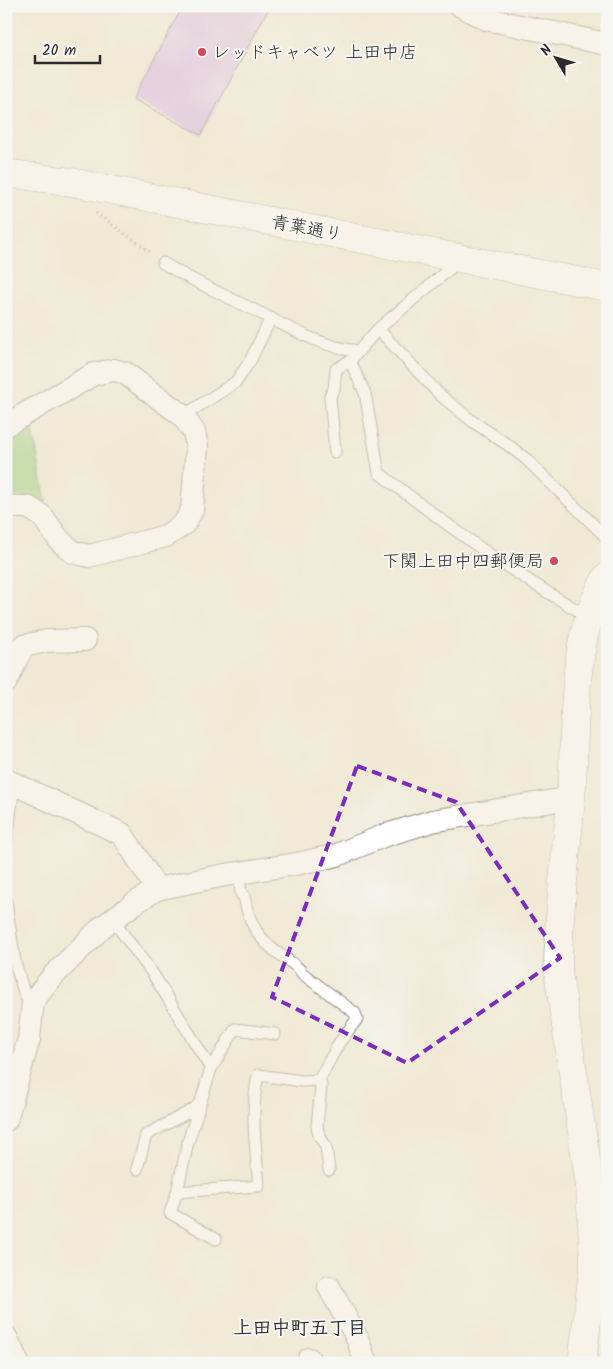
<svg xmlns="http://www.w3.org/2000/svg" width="613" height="1369" viewBox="0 0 613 1369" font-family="Kalam,'Klee One',sans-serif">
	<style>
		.green { fill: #98d082; stroke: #627e56 }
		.building { fill: #d9b3ec }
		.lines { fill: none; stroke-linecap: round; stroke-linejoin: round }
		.lane-casing { stroke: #8e8a80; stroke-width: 13 }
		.street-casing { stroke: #8e8a80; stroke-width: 24 }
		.secondary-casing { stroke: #8e8a80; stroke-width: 29 }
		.path { stroke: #8e8a80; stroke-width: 3; stroke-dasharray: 1 4; stroke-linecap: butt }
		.lane { stroke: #fff; stroke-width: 11 }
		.street { stroke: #fff; stroke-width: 22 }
		.secondary { stroke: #fff; stroke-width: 28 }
		.marked { fill: none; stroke: #7b2cbf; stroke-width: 4; stroke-dasharray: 10 6; stroke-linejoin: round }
		.poi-dot { fill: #d1495b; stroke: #f6f6f2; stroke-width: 2 }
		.labels { text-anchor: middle; stroke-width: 4; stroke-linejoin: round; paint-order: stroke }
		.poi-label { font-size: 18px; fill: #2b2b2b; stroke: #f6f6f2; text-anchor: start }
		.street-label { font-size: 18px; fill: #2b2b2b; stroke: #f6f6f2 }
		.neighbourhood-label { font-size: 19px; font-weight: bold; fill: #2b2b2b; stroke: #f6f6f2 }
	</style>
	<rect width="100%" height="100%" fill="#f6f6f2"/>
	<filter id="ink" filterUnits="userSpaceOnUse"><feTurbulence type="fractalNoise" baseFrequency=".02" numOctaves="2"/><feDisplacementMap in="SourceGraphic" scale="10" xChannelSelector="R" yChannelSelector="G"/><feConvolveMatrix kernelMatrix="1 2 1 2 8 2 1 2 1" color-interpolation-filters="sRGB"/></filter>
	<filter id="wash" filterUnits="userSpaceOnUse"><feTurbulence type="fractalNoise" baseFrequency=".0096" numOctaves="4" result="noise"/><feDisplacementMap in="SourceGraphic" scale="20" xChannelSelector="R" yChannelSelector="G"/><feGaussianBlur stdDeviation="1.12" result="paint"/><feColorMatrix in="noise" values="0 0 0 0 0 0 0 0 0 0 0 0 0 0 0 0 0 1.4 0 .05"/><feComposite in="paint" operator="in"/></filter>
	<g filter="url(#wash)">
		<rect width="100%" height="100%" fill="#f0e9d5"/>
		<path class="green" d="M 31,421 L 46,503 L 32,497 L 6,496 L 6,436 Z"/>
		<g id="blocks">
			<path class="building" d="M 183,6 L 270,6 L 201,135 L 133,99 Z"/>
		</g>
	</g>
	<g filter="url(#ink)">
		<use href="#blocks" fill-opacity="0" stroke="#8e8a80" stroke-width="1"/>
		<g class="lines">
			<g class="lane-casing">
				<path id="lane" d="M 163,263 C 192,281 222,294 252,309 C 287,326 319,347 359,351
					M 378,329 L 439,394 L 472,421 L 508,445 L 526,459 L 607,538
					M 350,361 L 365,393 L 379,473 C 446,524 514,575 588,616
					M 183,416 L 236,382 L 250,361 L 271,318
					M 335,452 L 330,396 L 334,389 L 336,369 L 350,361 L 378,329 L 459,261
					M 6,846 L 13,793 L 17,784
					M 239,873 L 241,894 L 244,896 C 249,925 259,940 282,956 C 290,962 298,966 303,974 L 355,1013 L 357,1019 L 339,1043 L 319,1080 L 302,1081 L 258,1075 C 250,1112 256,1150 259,1186 L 177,1192 L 188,1142 L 211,1069 L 235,1029 L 275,1034
					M 6,902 L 15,962 L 25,996 L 33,1001
					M 112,919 L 153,974 L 211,1069
					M 319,1080 L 321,1086 L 317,1126 L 319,1135 L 326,1147 L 329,1170
					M 137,1169 L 146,1135 L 194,1109 L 199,1104
					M 177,1192 L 170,1213 L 216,1239"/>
			</g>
			<g class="street-casing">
				<path id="street" d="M 461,6 L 486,19 L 607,44
					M 6,425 L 94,374 L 114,370 L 125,373 L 183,416 L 194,432 L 197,446 L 192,510 L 184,524 L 166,536 L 89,556 L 73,552 L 60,541 L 42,516 L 28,507 L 6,507
					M 6,682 L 23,646 L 47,641 L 85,640
					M 6,780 L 122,834 L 157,889
					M 6,1120 L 29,1039 L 33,1001 L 53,976 L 101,928 L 135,903 L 157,889 L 225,875 L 296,864 L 337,855 L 383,836 L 432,821 L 571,798
					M 329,1287 L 357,1338 L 366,1363
					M 6,1337 L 18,1363
					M 309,1363 L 309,1359"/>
			</g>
			<g class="secondary-casing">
				<path id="secondary" d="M 6,173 L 71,182 L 607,287
					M 582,1363 L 594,1262 L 590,1186 L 558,972 C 558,914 566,857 571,799 C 577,726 568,642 607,577"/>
			</g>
			<path class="path" d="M 96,213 L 152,253"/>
			<use href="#lane" class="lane"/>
			<use href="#street" class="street"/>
			<use href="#secondary" class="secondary"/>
		</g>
	</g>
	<path d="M0 0H613V1369H0ZM 357,766 L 456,802 L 560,958 L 407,1063 L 272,997 Z" fill="#f0e9d5" fill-opacity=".55" fill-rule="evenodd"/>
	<path class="marked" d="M 357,766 L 456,802 L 560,958 L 407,1063 L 272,997 Z"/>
	<g class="poi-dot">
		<circle cx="202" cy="52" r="5"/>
		<circle cx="554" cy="561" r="5"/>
	</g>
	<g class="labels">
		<g class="poi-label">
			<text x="212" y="58">レッドキャベツ 上田中店</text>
			<text x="544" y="567" text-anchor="end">下関上田中四郵便局</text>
		</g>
		<g class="street-label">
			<text transform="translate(307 228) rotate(11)" y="6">青葉通り</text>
		</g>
		<g class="neighbourhood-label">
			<text x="300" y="1334">上田中町五丁目</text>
		</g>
	</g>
	<rect width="613" height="1369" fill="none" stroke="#f6f6f2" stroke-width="25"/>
	<g transform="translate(556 58) rotate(308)" stroke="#f6f6f2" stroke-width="4" paint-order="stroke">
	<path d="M0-4L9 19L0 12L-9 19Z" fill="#2b2b2b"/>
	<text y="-8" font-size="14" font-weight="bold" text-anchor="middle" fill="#2b2b2b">N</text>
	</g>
	<path d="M35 55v8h65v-8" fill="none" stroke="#2b2b2b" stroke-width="2.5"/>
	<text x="42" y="55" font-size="15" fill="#2b2b2b" stroke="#f6f6f2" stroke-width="4" paint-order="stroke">20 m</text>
</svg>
